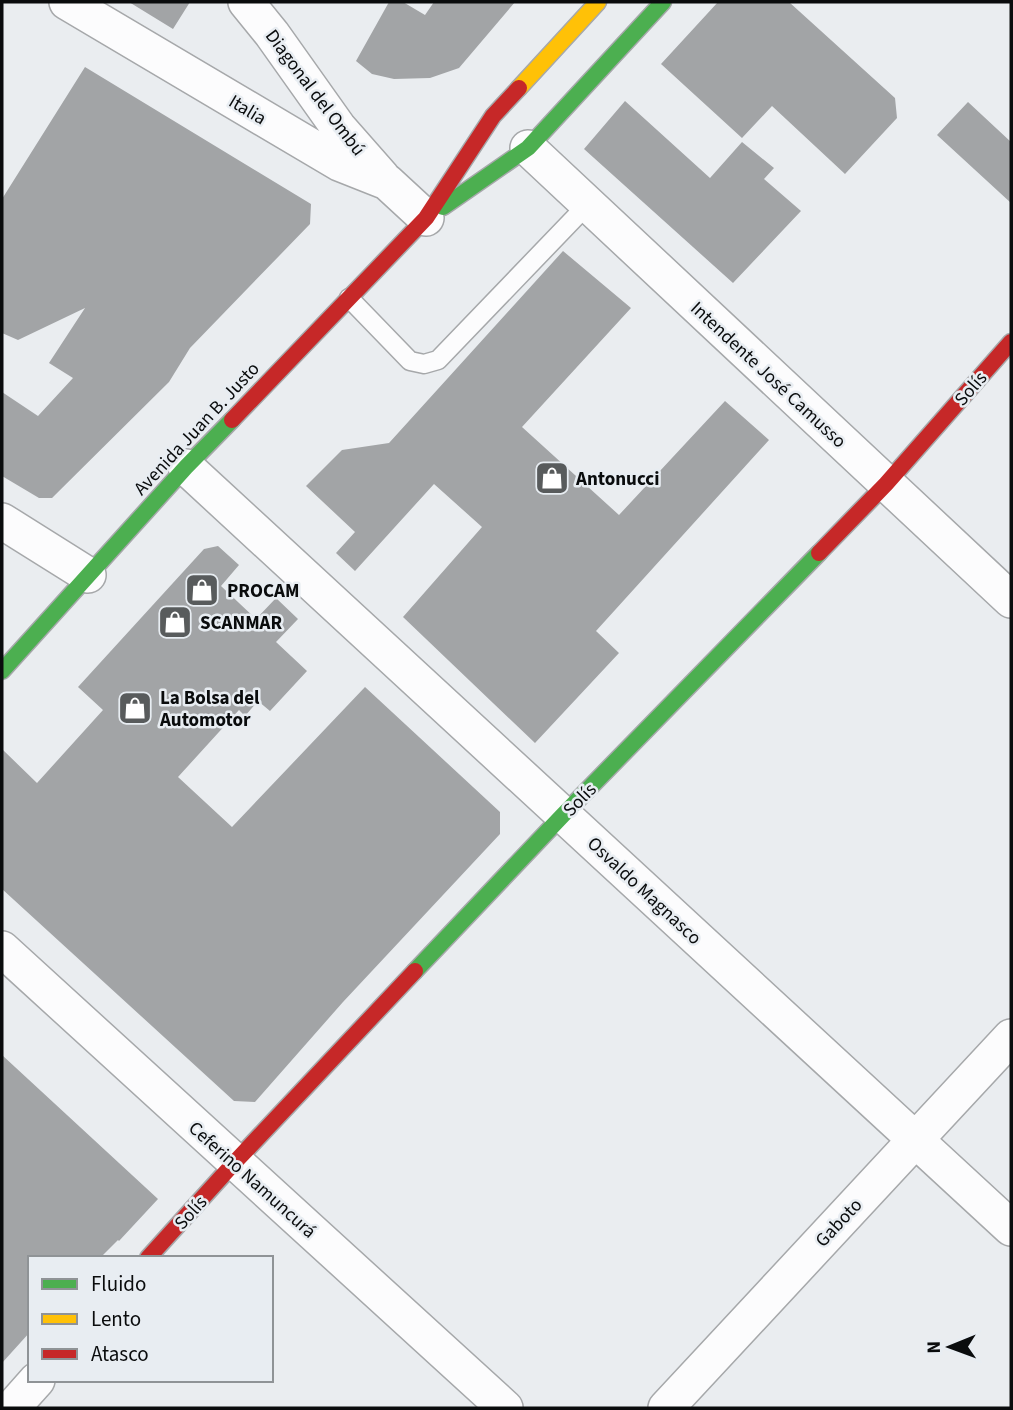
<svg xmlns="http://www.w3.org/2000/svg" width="1013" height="1410" viewBox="0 0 1013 1410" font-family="'Source Sans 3',sans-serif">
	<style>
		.building { fill: #a2a4a6 }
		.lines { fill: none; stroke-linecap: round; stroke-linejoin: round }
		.lane-casing { stroke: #a6a8aa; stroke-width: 21 }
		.street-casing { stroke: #a6a8aa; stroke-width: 38 }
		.fast-casing { stroke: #a6a8aa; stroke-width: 19 }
		.slow-casing { stroke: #a6a8aa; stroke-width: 19 }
		.jam-casing { stroke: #a6a8aa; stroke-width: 19 }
		.lane { stroke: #fcfcfd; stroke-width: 18 }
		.street { stroke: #fcfcfd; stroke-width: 35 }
		.fast { stroke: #4caf50; stroke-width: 16 }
		.slow { stroke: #ffc107; stroke-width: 16 }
		.jam { stroke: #c62828; stroke-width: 16 }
		.labels { text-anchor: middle; stroke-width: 5; stroke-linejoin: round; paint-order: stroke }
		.street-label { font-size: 19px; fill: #0a0c0d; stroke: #e8edf2 }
		.poi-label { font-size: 19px; font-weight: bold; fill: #0a0c0d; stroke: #e8edf2; text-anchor: start }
	</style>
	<rect width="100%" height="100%" fill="#eaedf0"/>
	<path class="building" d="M 129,2 L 190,2 L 173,29 Z
		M 389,2 L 403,2 L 425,15 L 434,2 L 515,2 L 459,68 L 430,78 L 394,79 L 372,74 L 356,61 Z
		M 718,2 L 789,2 L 895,98 L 897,118 L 845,174 L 772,106 L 742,138 L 661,64 Z
		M 85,67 L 311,204 L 310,224 L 190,348 L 169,382 L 52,498 L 39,498 L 2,476 L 2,392 L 38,416 L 73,378 L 49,363 L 85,308 L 18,340 L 2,333 L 2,199 Z
		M 625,101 L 710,178 L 742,142 L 774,168 L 764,179 L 801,211 L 733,283 L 584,149 Z
		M 968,102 L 1011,142 L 1011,203 L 937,135 Z
		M 563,251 L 631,308 L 522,427 L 619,515 L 725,401 L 769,440 L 596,631 L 619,653 L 535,743 L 403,617 L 482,527 L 434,484 L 355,571 L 336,553 L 355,532 L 306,486 L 342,450 L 389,443 Z
		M 218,546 L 239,565 L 221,586 L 256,619 L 276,598 L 298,619 L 276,642 L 307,671 L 270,711 L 258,701 L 245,716 L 239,710 L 178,777 L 232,827 L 365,687 L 500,812 L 500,834 L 343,1002 L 255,1102 L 234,1101 L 2,889 L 2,749 L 37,783 L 103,710 L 78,687 L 204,549 Z
		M 2,1055 L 158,1199 L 119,1241 L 118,1240 L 100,1258 L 30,1258 L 30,1332 L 2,1363 Z"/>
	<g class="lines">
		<g class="lane-casing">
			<path id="lane" d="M 349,298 L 410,361 L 424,364 L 438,360 L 588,204"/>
		</g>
		<g class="street-casing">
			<path id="street" d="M 67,2 L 339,163 L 387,182 L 426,218
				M 246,2 L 272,34 L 338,127 L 382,177
				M 528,148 L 1011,600
				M 186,467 L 1011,1228
				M 2,521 L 88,575
				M 2,949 L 505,1408
				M 12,1408 L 37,1380
				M 666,1408 L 1011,1037"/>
		</g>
		<g class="fast-casing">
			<path id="fast" d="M 443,207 L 528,148 L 663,2
				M 2,671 L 186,467 L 232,420
				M 415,971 L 563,815 L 819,553"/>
		</g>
		<g class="slow-casing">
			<path id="slow" d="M 519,88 L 598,2"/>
		</g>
		<g class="jam-casing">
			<path id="jam" d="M 232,420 L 426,218 L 493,116 L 519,88
				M 819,553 L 886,484 L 1011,342
				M 148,1258 L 235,1162 L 415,971"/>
		</g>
		<use href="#lane" class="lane"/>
		<use href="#street" class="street"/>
		<use href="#fast" class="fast"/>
		<use href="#slow" class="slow"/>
		<use href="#jam" class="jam"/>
	</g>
	<defs>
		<g id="shop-square" transform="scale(1.75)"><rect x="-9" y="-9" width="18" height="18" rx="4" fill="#585b5c" stroke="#e8edf2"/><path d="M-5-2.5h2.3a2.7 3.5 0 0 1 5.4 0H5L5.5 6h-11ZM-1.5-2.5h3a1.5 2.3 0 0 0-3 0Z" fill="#fff"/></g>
	</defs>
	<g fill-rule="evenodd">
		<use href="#shop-square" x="552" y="478"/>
		<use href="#shop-square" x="202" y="590"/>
		<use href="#shop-square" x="175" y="622"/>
		<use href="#shop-square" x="135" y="708"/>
	</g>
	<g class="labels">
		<g class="street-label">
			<text transform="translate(316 92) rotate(53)" y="7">Diagonal del Ombú</text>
			<text transform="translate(248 109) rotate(31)" y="7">Italia</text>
			<text transform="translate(769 374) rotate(43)" y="7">Intendente José Camusso</text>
			<text transform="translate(970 388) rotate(-49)" y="7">Solís</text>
			<text transform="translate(196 428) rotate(-47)" y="7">Avenida Juan B. Justo</text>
			<text transform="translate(579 799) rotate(-46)" y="7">Solís</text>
			<text transform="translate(645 890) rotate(43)" y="7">Osvaldo Magnasco</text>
			<text transform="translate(253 1179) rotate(42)" y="7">Ceferino Namuncurá</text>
			<text transform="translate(190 1212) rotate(-48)" y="7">Solís</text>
			<text transform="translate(838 1222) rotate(-47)" y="7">Gaboto</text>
		</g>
		<g class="poi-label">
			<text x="576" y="485">Antonucci</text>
			<text x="227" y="597">PROCAM</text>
			<text x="200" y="629">SCANMAR</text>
			<text x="160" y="704">La Bolsa del<tspan x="160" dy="22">Automotor</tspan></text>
		</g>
	</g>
	<rect width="1013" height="1410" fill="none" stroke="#0a0c0d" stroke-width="7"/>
	<rect x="28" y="1256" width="245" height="126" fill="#e8edf2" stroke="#8f9396" stroke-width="2"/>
	<rect x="42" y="1279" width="35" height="10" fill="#4caf50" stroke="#8f9396" stroke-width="2"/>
	<text x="91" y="1291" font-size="21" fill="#0a0c0d">Fluido</text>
	<rect x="42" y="1314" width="35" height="10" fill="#ffc107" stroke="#8f9396" stroke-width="2"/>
	<text x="91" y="1326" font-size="21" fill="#0a0c0d">Lento</text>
	<rect x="42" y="1349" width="35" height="10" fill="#c62828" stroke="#8f9396" stroke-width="2"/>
	<text x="91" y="1361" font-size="21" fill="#0a0c0d">Atasco</text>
	<g transform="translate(950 1347) rotate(269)" stroke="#e8edf2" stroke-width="5" paint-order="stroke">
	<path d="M0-5L12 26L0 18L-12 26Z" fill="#0a0c0d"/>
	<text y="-10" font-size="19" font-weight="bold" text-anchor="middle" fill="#0a0c0d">N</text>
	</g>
</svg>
